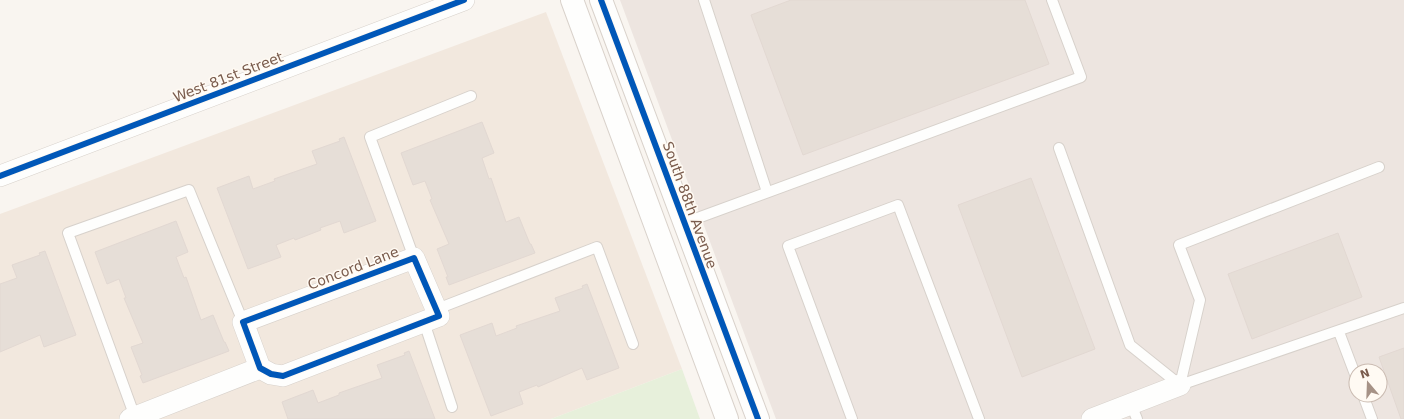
<svg xmlns="http://www.w3.org/2000/svg" width="1404" height="419" viewBox="0 0 1404 419" font-family="'DejaVu Sans',sans-serif">
	<style>
		.residential { fill: #f2e8de }
		.industrial { fill: #ede5e0; fill-rule: evenodd }
		.green { fill: #e7f0db }
		.building { fill: #e6ded7; stroke: #e2d8d2 }
		.lines { fill: none; stroke-linecap: round; stroke-linejoin: round }
		.lane-casing { stroke: #d7d1cb; stroke-width: 12 }
		.street-casing { stroke: #d7d1cb; stroke-width: 22 }
		.secondary-casing { stroke: #d9d2cb; stroke-width: 24 }
		.lane { stroke: #fefefd; stroke-width: 10 }
		.street { stroke: #fefefd; stroke-width: 21 }
		.secondary { stroke: #fefefd; stroke-width: 22 }
		.cycleway-casing { stroke: #fffaf3; stroke-width: 8 }
		.cycleway { stroke: #0057b8; stroke-width: 6 }
		.labels { text-anchor: middle; stroke-width: 3; stroke-linejoin: round; paint-order: stroke }
		.street-label { font-size: 14px; fill: #7a5c4d; stroke: #fffaf3 }
	</style>
	<rect width="100%" height="100%" fill="#f9f5f0"/>
	<path class="residential" d="M 546,12 L 682,369 L 551,419 L 0,419 L 0,214 Z"/>
	<path class="industrial" d="M 620,0 L 1404,0 L 1404,419 L 776,419 ZM 1356,371 L 1380,371 L 1380,395 L 1356,395 Z"/>
	<path class="green" d="M 682,369 L 700,419 L 551,419 Z"/>
	<path class="building" d="M 791,0 L 1025,0 L 1049,64 L 803,155 L 751,15 Z
		M 482,122 L 494,153 L 482,158 L 489,179 L 491,178 L 506,222 L 519,217 L 530,244 L 531,244 L 535,253 L 449,285 L 446,277 L 448,277 L 437,249 L 449,244 L 430,200 L 432,199 L 425,181 L 413,185 L 401,153 Z
		M 344,137 L 376,221 L 344,233 L 340,221 L 320,228 L 321,230 L 295,240 L 294,238 L 276,245 L 281,257 L 248,269 L 217,188 L 249,176 L 253,189 L 275,181 L 274,179 L 317,164 L 312,151 L 340,141 L 339,139 Z
		M 1031,178 L 1095,349 L 1022,377 L 958,205 Z
		M 176,221 L 188,252 L 176,257 L 184,278 L 186,277 L 201,320 L 213,315 L 224,342 L 225,342 L 229,351 L 143,383 L 140,376 L 142,375 L 131,347 L 143,343 L 124,298 L 126,298 L 119,279 L 107,284 L 95,252 Z
		M 1338,233 L 1362,297 L 1252,339 L 1228,274 Z
		M 45,251 L 76,335 L 44,347 L 40,335 L 0,352 L 0,284 L 17,278 L 12,265 L 40,255 L 39,253 Z
		M 587,284 L 619,368 L 587,380 L 582,368 L 538,387 L 537,385 L 519,392 L 523,404 L 491,416 L 460,335 L 492,323 L 496,336 L 517,328 L 516,326 L 560,311 L 555,298 L 583,288 L 582,286 Z
		M 1404,348 L 1404,419 L 1401,419 L 1379,357 Z
		M 409,351 L 435,419 L 288,419 L 282,402 L 313,390 L 318,403 L 339,395 L 339,393 L 382,378 L 377,365 L 405,355 L 404,353 Z"/>
	<g class="lines">
		<g class="lane-casing">
			<path id="lane" d="M 704,0 L 767,192
				M 1059,148 L 1130,345 L 1180,385
				M 684,223 L 1081,77 L 1052,0
				M 414,258 L 370,137 L 471,96
				M 437,309 L 597,247 L 633,344
				M 424,322 L 452,407
				M 1339,332 L 1356,377
				M 1180,385 L 1200,300 L 1179,245 L 1379,167
				M 1180,385 L 1404,308
				M 1363,395 L 1372,419
				M 1131,404 L 1137,419
				M 135,417 L 68,233 L 189,190 L 243,322
				M 852,419 L 788,246 L 898,205 L 979,419"/>
		</g>
		<g class="street-casing">
			<path id="street" d="M 0,176 L 464,0
				M 414,258 L 439,316 L 283,376 L 271,374 L 260,368 L 243,322 Z
				M 130,419 L 260,368
				M 1092,419 L 1180,385"/>
		</g>
		<g class="secondary-casing">
			<path id="secondary" d="M 572,0 L 727,419
				M 601,0 L 758,419"/>
		</g>
		<use href="#lane" class="lane"/>
		<use href="#street" class="street"/>
		<use href="#secondary" class="secondary"/>
		<g class="cycleway-casing">
			<path id="cycleway" d="M 601,0 L 758,419
				M 0,176 L 464,0
				M 414,258 L 439,316 L 283,376 L 271,374 L 260,368 L 243,322 Z"/>
		</g>
		<use href="#cycleway" class="cycleway"/>
	</g>
	<g class="labels">
		<g class="street-label">
			<text transform="translate(228 77) rotate(-21)" y="5">West 81st Street</text>
			<text transform="translate(690 205) rotate(70)" y="5">South 88th Avenue</text>
			<text transform="translate(353 268) rotate(-21)" y="5">Concord Lane</text>
		</g>
	</g>
	<g transform="translate(1368 383) rotate(341)"><circle r="19" fill="#fffaf3" stroke="#cabbb1"/>
	<path d="M0-3L7 15L0 10L-7 15Z" fill="#a69286"/>
	<text y="-6" font-size="11" font-weight="bold" text-anchor="middle" fill="#7a5c4d">N</text>
	</g>
</svg>
